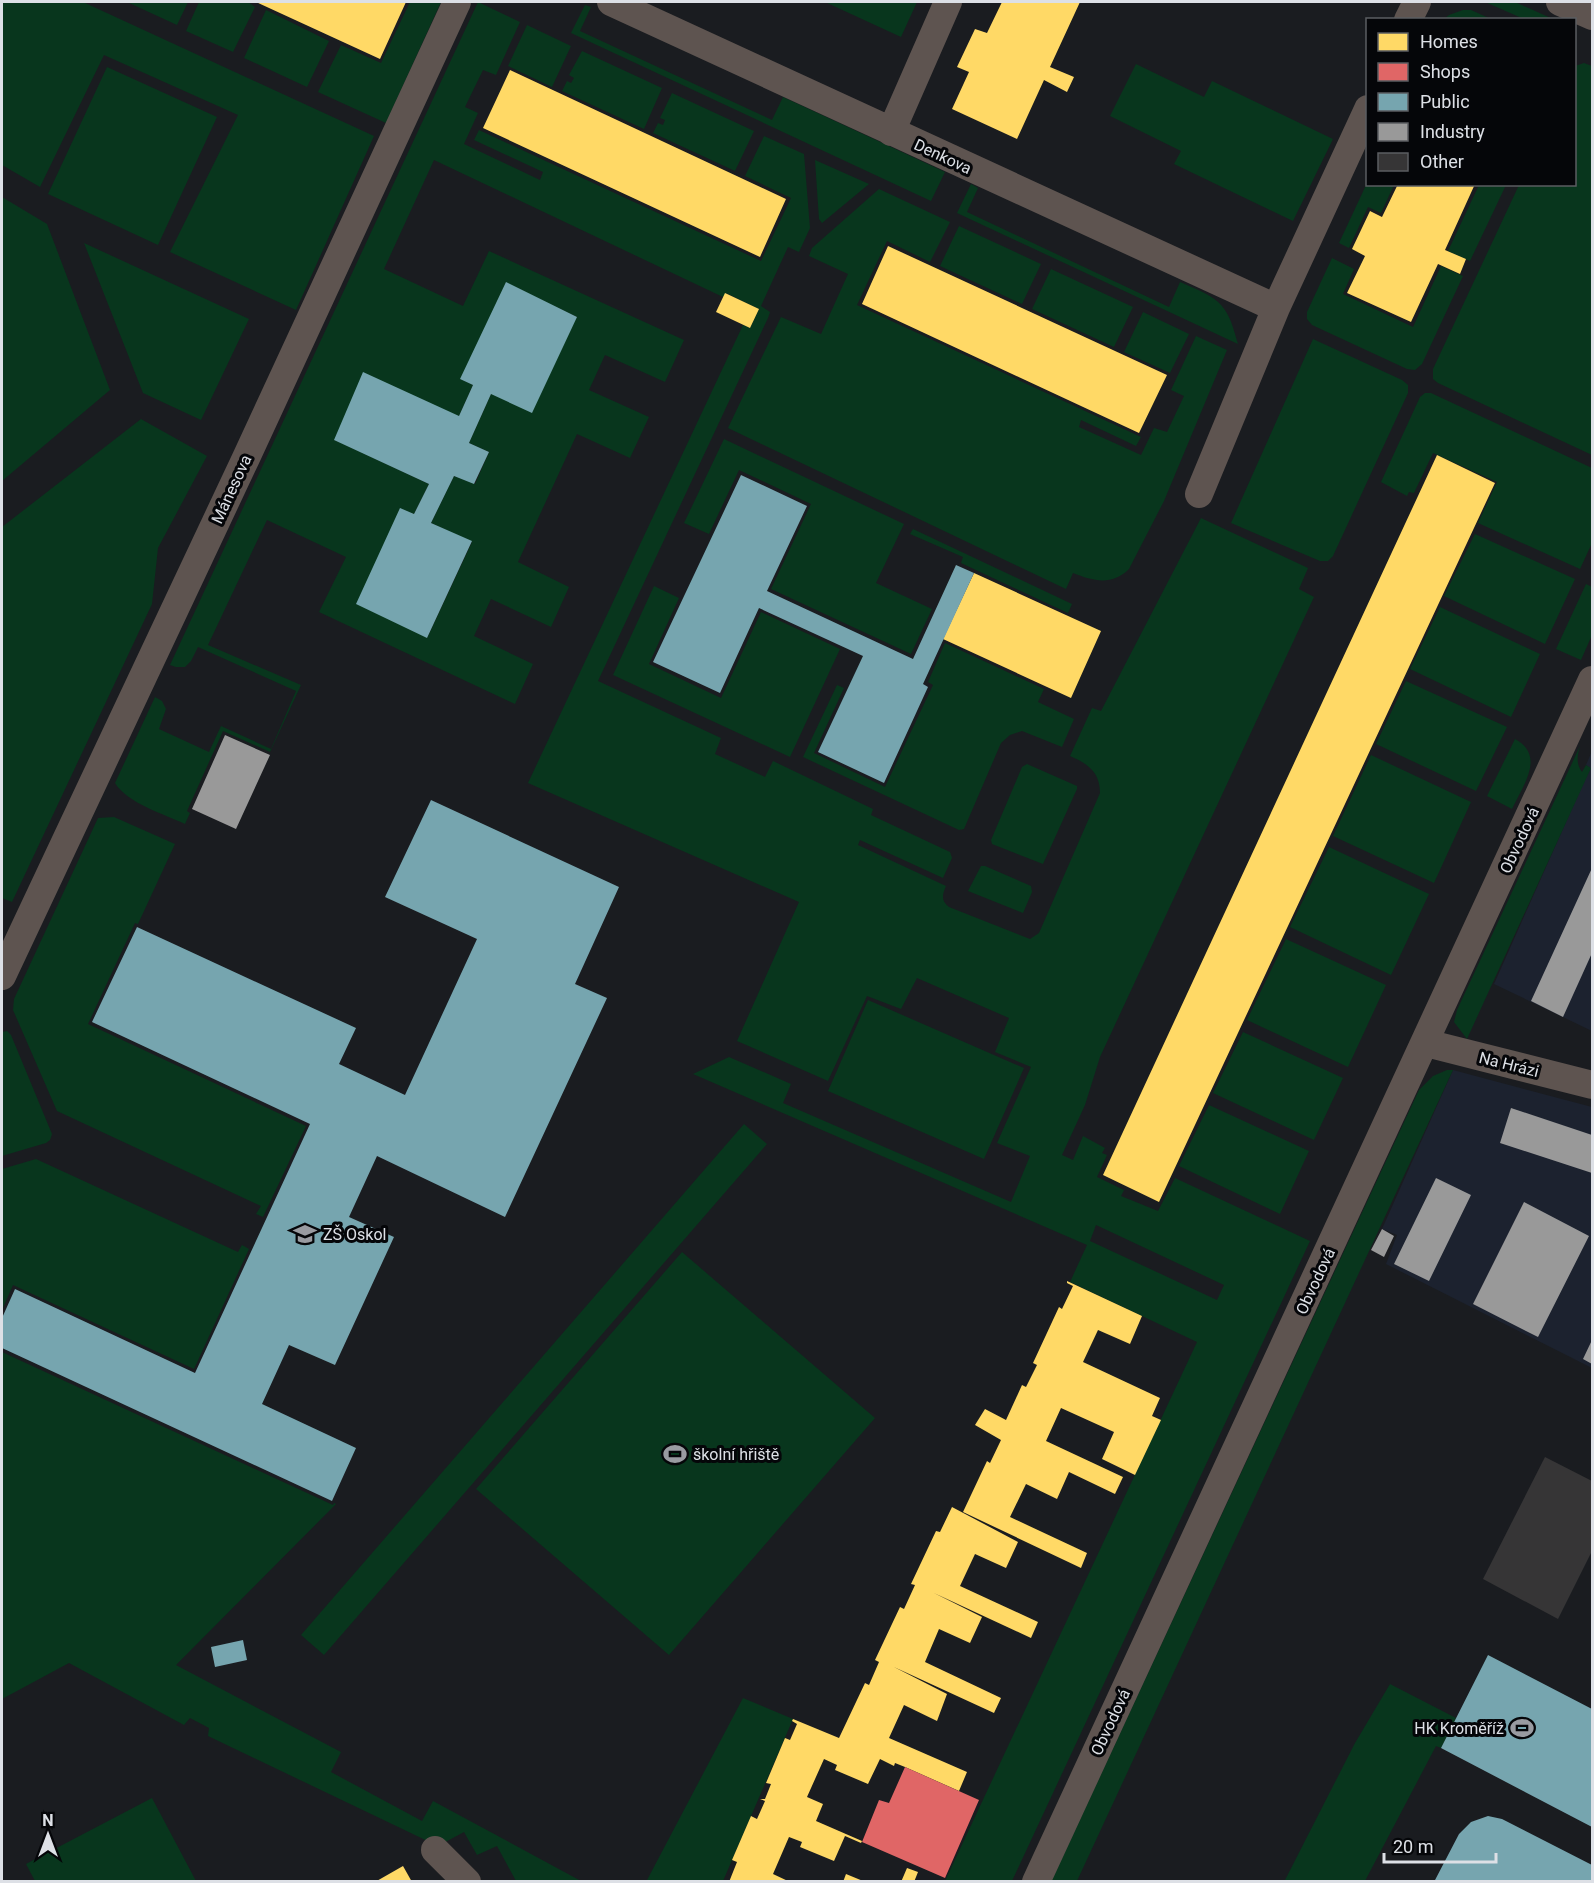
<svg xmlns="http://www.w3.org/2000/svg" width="1594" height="1883" viewBox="0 0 1594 1883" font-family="Roboto,sans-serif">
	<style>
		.built { fill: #1c222f }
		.green { fill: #08361d; fill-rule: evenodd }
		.homes { fill: #ffd966 }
		.shops { fill: #e06666 }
		.public { fill: #76a5af }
		.industry { fill: #999 }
		.building { fill: #363536 }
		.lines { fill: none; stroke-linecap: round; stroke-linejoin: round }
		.street { stroke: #5e5450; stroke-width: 28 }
		.labels { text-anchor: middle; stroke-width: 6; stroke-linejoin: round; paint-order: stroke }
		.street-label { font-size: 16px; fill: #dde0e6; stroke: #050609 }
		.poi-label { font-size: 16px; fill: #dde0e6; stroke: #050609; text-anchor: start }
	</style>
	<rect width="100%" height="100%" fill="#1a1c20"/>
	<path class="built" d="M 1592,751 L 1592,1031 L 1494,984 L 1590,768 L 1586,765 Z
		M 1453,1070 L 1592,1107 L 1592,1368 L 1386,1264 L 1397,1235 L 1382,1229 Z"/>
	<path class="green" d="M 2,2 L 83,2 L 374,136 L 296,310 L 170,252 L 238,115 L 104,55 L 40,187 L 2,165 Z
		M 127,2 L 188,2 L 177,25 Z
		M 199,2 L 248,2 L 255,7 L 233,52 L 186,31 Z
		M 410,2 L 441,2 L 386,123 L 318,92 L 341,45 L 381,63 Z
		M 478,2 L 520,22 L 496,75 L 483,70 L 465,107 L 478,113 L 464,144 L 540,180 L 543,172 L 474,140 L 479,130 L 761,261 L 791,198 L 745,176 L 764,136 L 804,154 L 810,228 L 799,252 L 788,247 L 761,306 L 770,312 L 768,318 L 598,681 L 721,738 L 715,754 L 765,777 L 773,761 L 873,809 L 871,815 L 950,852 L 952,858 L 943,878 L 860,840 L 858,845 L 946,886 C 942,895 941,901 949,907 L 1030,939 L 1039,933 L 1100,793 C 1100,772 1088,764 1070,756 L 1092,708 L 1101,711 L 1201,518 L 1308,568 L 1299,589 L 1314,597 L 1100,1057 L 1085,1105 L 1062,1155 L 1073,1160 L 1083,1136 L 1105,1148 L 1102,1153 L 1107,1155 L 1097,1177 L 1124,1190 L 1121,1196 L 1158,1211 L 1175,1178 L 1310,1241 L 1012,1881 L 945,1881 L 1197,1342 L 1070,1282 L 1087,1245 L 693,1074 L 729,1057 L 791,1084 L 783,1103 L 1011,1202 L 1030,1156 L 997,1143 L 1031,1067 L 995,1052 L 1009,1018 L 917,978 L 901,1009 L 867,996 L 828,1081 L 737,1041 L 799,902 L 528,783 L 743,325 L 750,328 L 759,309 L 726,293 L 723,297 L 434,160 L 384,269 L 463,306 L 489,251 L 684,340 L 665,382 L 605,355 L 589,390 L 649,417 L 630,458 L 577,434 L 518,562 L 569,587 L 551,627 L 491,599 L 474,636 L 533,664 L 515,704 L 319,612 L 346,557 L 267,520 L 208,645 L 301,685 L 270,752 L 223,731 L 187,811 L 190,813 L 185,824 C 164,814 127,803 115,783 L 155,697 L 162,701 L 166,709 L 159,729 L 209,752 L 221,726 L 271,749 L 296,691 L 198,647 L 191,661 L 185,667 L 176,667 L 170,665 ZM 506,283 L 577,317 L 491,394 L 469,443 L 489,452 L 475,484 L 454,476 L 431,523 L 472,542 L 427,638 L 400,509 L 414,514 L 429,484 L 335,440 L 459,416 L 473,385 L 461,379 ZM 1096,1225 L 1224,1285 L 1217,1300 L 1090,1241 Z
		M 825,2 L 917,2 L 901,37 Z
		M 1485,2 L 1515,2 L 1553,19 L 1524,19 Z
		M 585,5 L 591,7 L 580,31 L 772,120 L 783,97 L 945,172 L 931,201 L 571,33 Z
		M 266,10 L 329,41 L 307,87 L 244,58 Z
		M 1463,10 L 1471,10 L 1491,19 L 1444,19 L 1449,15 Z
		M 527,25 L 571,46 L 552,87 L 508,66 Z
		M 582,51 L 662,88 L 644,129 L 562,91 L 567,81 L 571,83 L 574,78 L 569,75 Z
		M 1584,63 L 1592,66 L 1592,455 L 1438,383 L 1433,379 L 1433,369 L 1519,185 L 1574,184 L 1575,66 Z
		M 1136,64 L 1204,97 L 1212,81 L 1333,139 L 1293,221 L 1174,164 L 1181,151 L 1110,116 Z
		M 107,67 L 217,117 L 158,245 L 48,194 Z
		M 672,93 L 754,131 L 735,171 L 653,133 L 658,123 L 663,125 L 665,120 L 660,118 Z
		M 815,160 L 869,184 L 822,223 L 819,219 Z
		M 1367,183 L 1368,184 L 1394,185 L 1381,213 L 1368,207 L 1349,248 L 1339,243 Z
		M 971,184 L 978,188 L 967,212 L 1169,307 L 1180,282 C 1219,299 1227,301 1238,344 L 957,213 Z
		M 1479,185 L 1506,185 L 1470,261 L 1448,251 Z
		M 879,189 L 950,222 L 930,262 L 887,241 L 857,305 L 1141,437 L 1136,446 L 1081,420 L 1079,427 L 1141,455 L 1154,428 L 1167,432 L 1184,396 L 1171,390 L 1196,336 L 1227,350 L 1164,501 L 1129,569 C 1112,586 1093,581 1073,573 L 1066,589 L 728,428 L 781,317 L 821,334 L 848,274 L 809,256 L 812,248 Z
		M 2,197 L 47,224 L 110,390 L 2,481 Z
		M 959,226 L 1041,264 L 1022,304 L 940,266 Z
		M 84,243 L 249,319 L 201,420 L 143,393 Z
		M 1332,258 L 1354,269 L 1343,294 L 1413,327 L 1441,266 L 1463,276 L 1422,364 L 1415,370 L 1407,369 L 1312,325 L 1307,319 L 1307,312 Z
		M 1051,269 L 1133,307 L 1114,347 L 1032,309 Z
		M 1143,312 L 1189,334 L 1170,373 L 1124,352 Z
		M 1313,339 L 1402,380 L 1408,385 L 1408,393 L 1333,556 L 1328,561 L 1320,561 L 1231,523 Z
		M 1425,393 L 1431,393 L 1592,468 L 1592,543 L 1580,569 L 1478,523 L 1497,482 L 1433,453 L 1414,493 L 1409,492 L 1407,496 L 1381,482 L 1420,397 Z
		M 141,419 L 207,456 L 158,548 L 152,604 L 12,902 L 2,898 L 2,527 Z
		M 724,439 L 904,524 L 876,583 L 932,609 L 911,654 L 771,589 L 811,504 L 739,470 L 709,534 L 684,523 Z
		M 913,529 L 1072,604 L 1068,613 L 961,563 L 963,557 L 910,534 Z
		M 1475,534 L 1575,579 L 1545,644 L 1444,596 Z
		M 1586,584 L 1592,587 L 1592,635 L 1581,660 L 1556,649 Z
		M 654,586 L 679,598 L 649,664 L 721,698 L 761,612 L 840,649 L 790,757 L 613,675 Z
		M 1440,607 L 1540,654 L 1511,717 L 1410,669 Z
		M 945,643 L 1044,689 L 1038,702 L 1074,719 L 1062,747 L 1022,731 L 1010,735 L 1001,743 L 964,829 L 959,830 L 803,757 L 837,685 L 844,688 L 814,753 L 885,787 L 933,685 L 928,682 Z
		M 1406,681 L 1507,727 L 1476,791 L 1376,744 Z
		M 1515,739 C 1546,756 1523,785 1512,809 L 1487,796 Z
		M 1580,746 C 1577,756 1576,764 1582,772 L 1586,765 L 1591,768 L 1467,1039 L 1454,1022 L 1457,1010 Z
		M 1371,755 L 1471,802 L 1434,883 L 1333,836 Z
		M 1027,764 L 1077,786 L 1077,789 L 1043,864 L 992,844 L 991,840 L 1022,767 Z
		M 114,817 L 175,844 L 138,924 L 135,923 L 88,1024 L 306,1126 L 263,1217 L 256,1214 L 261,1206 L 57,1111 L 13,1010 L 14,999 L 98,818 Z
		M 1329,847 L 1429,894 L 1391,975 L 1290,927 Z
		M 981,866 L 985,866 L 1031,886 L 1032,892 L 1023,913 L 968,891 Z
		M 1286,939 L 1386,985 L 1348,1067 L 1247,1020 Z
		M 868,1000 L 1024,1068 L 984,1159 L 828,1091 Z
		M 7,1031 L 11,1035 L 52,1134 L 50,1140 L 46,1143 L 2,1156 L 2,1032 Z
		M 1243,1032 L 1343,1078 L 1314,1140 L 1213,1093 Z
		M 1447,1070 L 1453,1070 L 1077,1881 L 1051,1882 L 1419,1090 L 1433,1076 Z
		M 1209,1105 L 1309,1151 L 1280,1214 L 1179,1166 Z
		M 744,1124 L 767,1144 L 324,1655 L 301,1635 Z
		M 36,1159 L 238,1252 L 242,1245 L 249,1249 L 194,1369 L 13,1285 L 2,1310 L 2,1169 Z
		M 682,1252 L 875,1418 L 669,1655 L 476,1489 Z
		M 2,1352 L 333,1505 L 334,1503 L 336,1504 L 176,1665 L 341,1752 L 331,1772 L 422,1821 L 433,1801 L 581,1881 L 516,1881 L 497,1846 L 477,1855 L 464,1832 L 438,1846 L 208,1736 L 209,1728 L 190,1718 L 184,1725 L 69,1663 L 2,1699 Z
		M 1390,1684 L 1456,1718 L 1441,1748 L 1436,1746 L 1365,1881 L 1284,1882 L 1355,1743 Z
		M 743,1698 L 793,1719 L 723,1881 L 646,1882 Z
		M 152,1798 L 196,1881 L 35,1881 L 26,1864 Z"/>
	<path class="homes" d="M 256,2 L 406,2 L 380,59 Z
		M 1002,2 L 1080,2 L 1050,67 L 1074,77 L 1067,92 L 1044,80 L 1017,139 L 952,109 L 969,72 L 957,67 L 975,29 L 987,33 Z
		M 510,70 L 786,199 L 760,257 L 483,128 Z
		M 1398,184 L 1475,184 L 1445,250 L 1466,259 L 1460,274 L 1438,264 L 1411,322 L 1347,293 L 1365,256 L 1352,249 L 1370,211 L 1382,217 Z
		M 888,246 L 1167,375 L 1139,433 L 862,304 Z
		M 725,293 L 759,309 L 750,328 L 716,312 Z
		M 1437,455 L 1495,483 L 1159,1202 L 1103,1175 Z
		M 974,573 L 1101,631 L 1071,698 L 943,639 Z
		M 1067,1281 L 1142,1316 L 1130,1344 L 1098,1330 L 1083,1362 L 1160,1398 L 1152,1416 L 1161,1420 L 1135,1475 L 1102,1459 L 1114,1432 L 1061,1408 L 1046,1441 L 1123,1477 L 1115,1494 L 1069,1472 L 1057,1499 L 1026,1484 L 1010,1517 L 1087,1553 L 1081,1568 L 963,1512 L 987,1461 L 990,1463 L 1001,1440 L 975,1425 L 985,1409 L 1006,1420 L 1022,1385 L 1026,1387 L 1037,1365 L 1033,1363 L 1059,1307 L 1062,1309 L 1073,1286 L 1067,1283 Z
		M 952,1507 L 1018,1542 L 1006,1568 L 975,1554 L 960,1586 L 1038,1622 L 1031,1638 L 934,1593 L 982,1617 L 970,1643 L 939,1629 L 925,1662 L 1001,1698 L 994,1713 L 894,1667 L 947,1694 L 937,1721 L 904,1705 L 889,1738 L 967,1772 L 959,1791 L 905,1767 L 895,1763 L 894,1766 L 880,1759 L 868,1784 L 835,1770 L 837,1765 L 824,1759 L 807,1797 L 823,1804 L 816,1821 L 862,1841 L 861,1843 L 845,1836 L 834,1861 L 800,1847 L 802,1842 L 789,1837 L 773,1874 L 790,1882 L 729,1882 L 737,1862 L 732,1860 L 751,1816 L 757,1819 L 765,1801 L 760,1799 L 765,1799 L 771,1784 L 766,1783 L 785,1738 L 790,1740 L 797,1724 L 792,1721 L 793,1719 L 839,1738 L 865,1683 L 869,1685 L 879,1662 L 875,1660 L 900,1607 L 904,1609 L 915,1585 L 911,1584 L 936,1531 L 940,1532 Z
		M 403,1866 L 412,1882 L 375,1882 Z
		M 907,1868 L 918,1872 L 914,1882 L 901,1882 Z
		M 846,1874 L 863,1881 L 863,1882 L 843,1882 Z"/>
	<path class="shops" d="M 905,1767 L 979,1800 L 945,1878 L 862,1842 L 879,1800 L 889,1803 Z"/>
	<path class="public" d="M 506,282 L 577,317 L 532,413 L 491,394 L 469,443 L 489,452 L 474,484 L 454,476 L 431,523 L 472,541 L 427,638 L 356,604 L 400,508 L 414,514 L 429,484 L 334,440 L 363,372 L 459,416 L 473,385 L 460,379 Z
		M 741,475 L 807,506 L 767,591 L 913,659 L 956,565 L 974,573 L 923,684 L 928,687 L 884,783 L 818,752 L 863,656 L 759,608 L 720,693 L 653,662 Z
		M 431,800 L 619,887 L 575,984 L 607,998 L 505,1217 L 377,1156 L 349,1217 L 394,1237 L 335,1365 L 289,1345 L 262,1404 L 356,1448 L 332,1501 L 2,1348 L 2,1318 L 15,1289 L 195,1373 L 310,1124 L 92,1022 L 137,927 L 356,1028 L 339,1064 L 405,1095 L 477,939 L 385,897 Z
		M 243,1640 L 247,1660 L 215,1667 L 211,1647 Z
		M 1488,1655 L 1592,1709 L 1592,1827 L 1441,1748 Z
		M 1488,1816 L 1502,1819 L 1592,1865 L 1592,1882 L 1434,1882 L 1459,1834 L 1471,1822 Z"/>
	<path class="industry" d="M 225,735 L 270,755 L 236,829 L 192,809 Z
		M 1592,868 L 1592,953 L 1563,1017 L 1531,1001 Z
		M 1511,1108 L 1592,1135 L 1592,1173 L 1500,1143 Z
		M 1436,1178 L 1471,1195 L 1429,1281 L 1394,1264 Z
		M 1524,1202 L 1589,1236 L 1538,1337 L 1473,1304 Z
		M 1382,1229 L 1394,1236 L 1384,1257 L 1371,1250 Z
		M 1592,1340 L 1592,1364 L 1583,1359 Z"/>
	<path class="building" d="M 1545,1457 L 1592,1481 L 1592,1551 L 1558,1619 L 1483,1579 Z"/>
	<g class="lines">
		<path class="street" d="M 611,2 L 1276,308
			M 1560,2 L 1592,16
			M 1408,20 L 1417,2
			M 891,132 L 948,2
			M 1199,494 L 1276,308 L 1368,109
			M 2,976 L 246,458 L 457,2
			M 1426,1043 L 1592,1085
			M 435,1850 L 467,1882
			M 1036,1882 L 1592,680"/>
	</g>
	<defs>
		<g id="school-bare" transform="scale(1.8)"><path d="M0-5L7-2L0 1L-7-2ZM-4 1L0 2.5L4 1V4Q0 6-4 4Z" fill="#999ba1" stroke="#050609" stroke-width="2.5" paint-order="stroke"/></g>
		<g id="stadium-bare" transform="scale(1.8)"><path d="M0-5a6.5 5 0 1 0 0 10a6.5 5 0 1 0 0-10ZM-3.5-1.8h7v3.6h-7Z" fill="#999ba1" stroke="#050609" stroke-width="2.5" paint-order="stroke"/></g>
	</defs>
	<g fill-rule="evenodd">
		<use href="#school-bare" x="305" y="1234"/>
		<use href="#stadium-bare" x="675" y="1454"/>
		<use href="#stadium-bare" x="1522" y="1728"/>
	</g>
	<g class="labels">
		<g class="street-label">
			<text transform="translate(943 156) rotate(25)" y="6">Denkova</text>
			<text transform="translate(231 489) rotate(-65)" y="6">Mánesova</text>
			<text transform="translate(1519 840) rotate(-65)" y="6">Obvodová</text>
			<text transform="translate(1509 1064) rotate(14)" y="6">Na Hrázi</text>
			<text transform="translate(1315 1281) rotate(-65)" y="6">Obvodová</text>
			<text transform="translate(1110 1722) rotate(-65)" y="6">Obvodová</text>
		</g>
		<g class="poi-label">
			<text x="323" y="1240">ZŠ Oskol</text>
			<text x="693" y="1460">školní hřiště</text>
			<text x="1504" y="1734" text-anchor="end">HK Kroměříž</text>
		</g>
	</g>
	<rect width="1594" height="1883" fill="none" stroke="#dde0e6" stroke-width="6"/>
	<rect x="1366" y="18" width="210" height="168" fill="#050609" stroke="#5b5d61" stroke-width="1.5"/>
	<rect x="1378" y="33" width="30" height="18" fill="#ffd966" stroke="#5b5d61" stroke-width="1.5"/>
	<text x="1420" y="48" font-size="18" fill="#dde0e6">Homes</text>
	<rect x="1378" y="63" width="30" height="18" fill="#e06666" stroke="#5b5d61" stroke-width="1.5"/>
	<text x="1420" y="78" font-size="18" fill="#dde0e6">Shops</text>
	<rect x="1378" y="93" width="30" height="18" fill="#76a5af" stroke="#5b5d61" stroke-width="1.5"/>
	<text x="1420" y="108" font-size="18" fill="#dde0e6">Public</text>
	<rect x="1378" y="123" width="30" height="18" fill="#999999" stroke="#5b5d61" stroke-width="1.5"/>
	<text x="1420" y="138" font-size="18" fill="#dde0e6">Industry</text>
	<rect x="1378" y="153" width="30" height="18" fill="#363536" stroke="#5b5d61" stroke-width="1.5"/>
	<text x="1420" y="168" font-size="18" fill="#dde0e6">Other</text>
	<g transform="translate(48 1835)" stroke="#050609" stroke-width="4.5" paint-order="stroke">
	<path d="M0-4.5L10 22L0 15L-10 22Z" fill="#dde0e6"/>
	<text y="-9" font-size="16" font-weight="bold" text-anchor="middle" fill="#dde0e6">N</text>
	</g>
	<path d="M1384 1853v9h112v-9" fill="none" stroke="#dde0e6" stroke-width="3"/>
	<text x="1393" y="1853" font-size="18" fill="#dde0e6" stroke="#050609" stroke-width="4.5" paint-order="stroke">20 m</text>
</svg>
